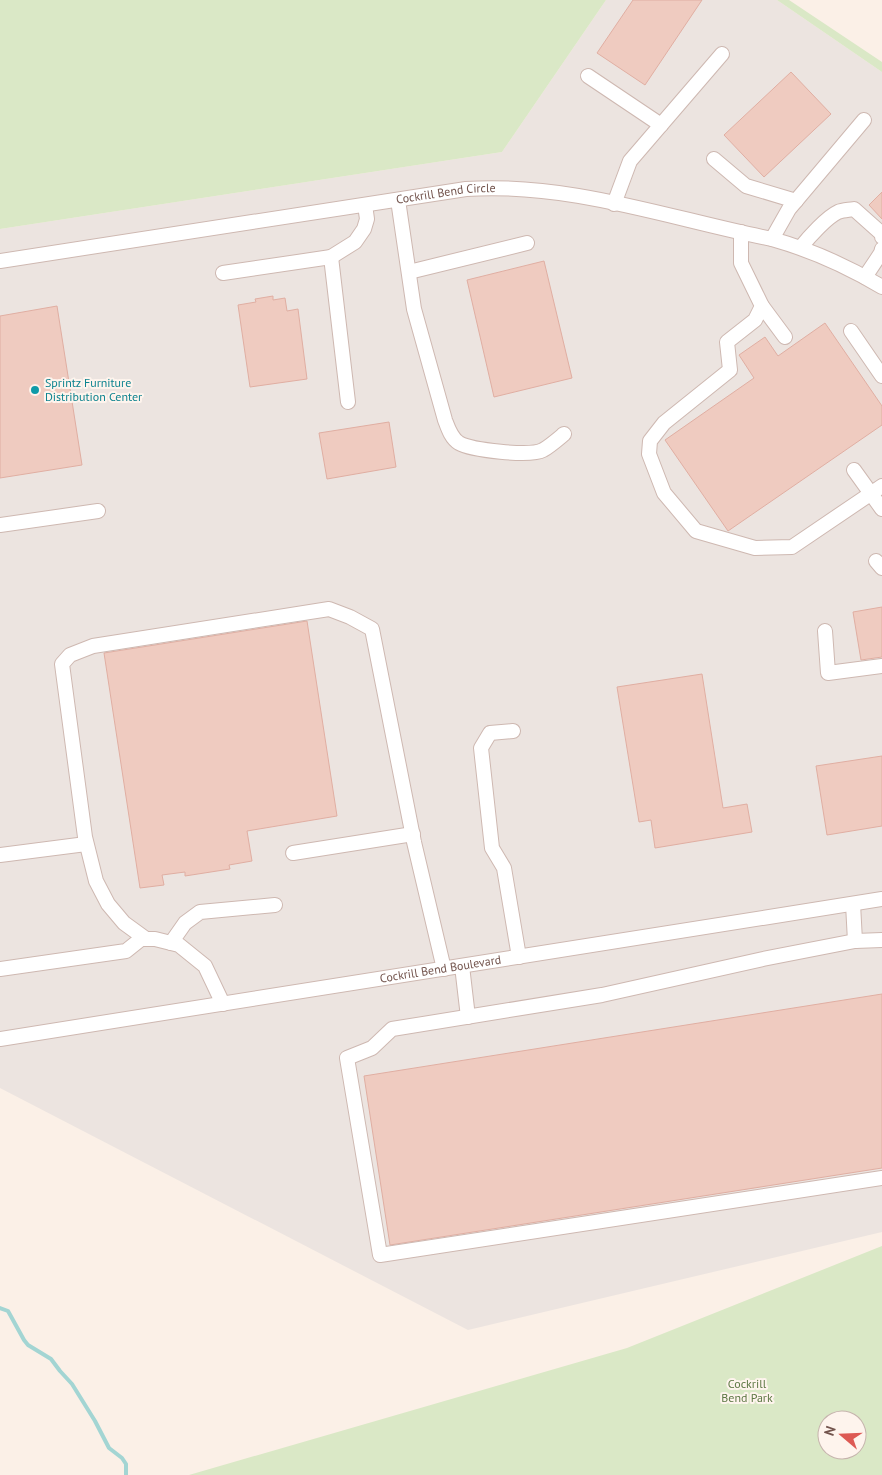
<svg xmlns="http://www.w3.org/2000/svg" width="882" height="1475" viewBox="0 0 882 1475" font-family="'PT Sans',sans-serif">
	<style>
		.industrial { fill: #ece4e0 }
		.green { fill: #dae8c6; fill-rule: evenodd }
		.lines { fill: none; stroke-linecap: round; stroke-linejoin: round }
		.stream { stroke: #a3d5d3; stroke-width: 4 }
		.building { fill: #efcbc0; stroke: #e0aea2 }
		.minor-casing { stroke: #ceb8b1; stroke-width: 16 }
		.minor { stroke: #fff; stroke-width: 14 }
		.culture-dot { fill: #0f9aa8; stroke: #fef4ed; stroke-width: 2 }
		.labels { text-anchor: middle; stroke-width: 4; stroke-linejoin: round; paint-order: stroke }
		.street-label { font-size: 12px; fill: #73544d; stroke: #fef4ed }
		.culture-label { font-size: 12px; fill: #0d838f; stroke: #fef4ed; text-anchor: start }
		.park-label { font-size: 12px; fill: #5e7845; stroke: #fef4ed }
	</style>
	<rect width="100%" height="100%" fill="#fbf0e7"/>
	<path class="industrial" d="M 606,0 L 777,0 L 882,72 L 882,1232 L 468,1330 L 0,1088 L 0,229 L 502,152 Z"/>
	<path class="green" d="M 0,0 L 606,0 L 502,152 L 0,229 Z
		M 777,0 L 789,0 L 882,62 L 882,72 Z
		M 882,1246 L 882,1475 L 189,1475 L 627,1348 ZM 827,1420 L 857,1420 L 857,1450 L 827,1450 Z"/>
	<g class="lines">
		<path class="stream" d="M 0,1308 L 8,1311 L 24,1340 L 28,1345 L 51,1359 L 60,1371 L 72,1384 L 95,1421 L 109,1448 L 122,1458 L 126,1464 L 126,1475"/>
	</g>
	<path class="building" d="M 633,0 L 702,0 L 645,85 L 597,53 Z
		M 791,72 L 831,114 L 764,177 L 724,135 Z
		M 882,192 L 882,219 L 869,205 Z
		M 544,261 L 572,378 L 494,397 L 467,280 Z
		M 273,296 L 273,300 L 285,298 L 287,311 L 298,309 L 307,379 L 250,387 L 238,305 L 256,302 L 255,299 Z
		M 57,306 L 82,465 L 0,478 L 0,316 Z
		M 825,323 L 882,406 L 882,425 L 728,531 L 665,440 L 754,378 L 739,355 L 765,337 L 778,356 Z
		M 389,422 L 396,467 L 327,479 L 319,433 Z
		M 882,607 L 882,657 L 861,660 L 853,612 Z
		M 307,621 L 337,816 L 247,831 L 252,861 L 229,865 L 230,869 L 185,876 L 185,872 L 162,875 L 164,885 L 140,888 L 104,653 Z
		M 702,674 L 723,808 L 747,804 L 752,832 L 655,848 L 651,820 L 639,822 L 617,687 Z
		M 882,756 L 882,826 L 827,835 L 816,766 Z
		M 882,994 L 882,1168 L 390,1245 L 364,1076 Z"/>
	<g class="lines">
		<g class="minor-casing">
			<g id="minor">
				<path d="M 588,76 L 661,125"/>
				<path d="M 714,159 L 746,186 L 796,201"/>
				<path d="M 398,200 L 414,309 L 445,420 C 448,428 451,438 459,443 C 471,450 530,457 543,450 C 550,446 558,439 564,434"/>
				<path d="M 614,204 L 630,161 L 722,54"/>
				<path d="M 741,232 L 741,263 L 762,306 L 755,320 L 727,342 L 730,370 L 664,423 L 650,441 L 649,454 L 664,493 L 696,531 L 755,548 L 792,547 L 882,486"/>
				<path d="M 772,239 L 789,209 L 864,120"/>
				<path d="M 801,247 C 809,237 827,217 838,212 C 843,210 849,210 854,209 L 882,234 L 882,237"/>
				<path d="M 331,257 L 348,402"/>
				<path id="s1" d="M 0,261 L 466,189 C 570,182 671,219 772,239 C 811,250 847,266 882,287"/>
				<path d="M 409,272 L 527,243"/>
				<path d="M 223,273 L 331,257 L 355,242 L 364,229 L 367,219 L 365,205"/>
				<path d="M 865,277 L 881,253 L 882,249"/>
				<path d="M 762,306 L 785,337"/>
				<path d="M 851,331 L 882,376"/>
				<path d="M 854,470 L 882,509"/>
				<path d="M 0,525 L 98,511"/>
				<path d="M 876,561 L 882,568"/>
				<path d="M 825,631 L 828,673 L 882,666"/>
				<path d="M 513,731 L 490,733 L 481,748 L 492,848 L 504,868 L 519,957"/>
				<path d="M 293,853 L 413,834"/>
				<path d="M 0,855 L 86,844"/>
				<path d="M 853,904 L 855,941"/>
				<path d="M 146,939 L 124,923 L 108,904 L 96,881 L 85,837 L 62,664 L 70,655 L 93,646 L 329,609 L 350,617 L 372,629 L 414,842 L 444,969"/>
				<path d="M 882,940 L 855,941 L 763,959 L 602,995 L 392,1029 L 372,1048 L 347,1058 L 380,1255 L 882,1178"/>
				<path d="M 171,943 L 185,923 L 200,912 L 275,905"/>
				<path d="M 462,966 L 468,1017"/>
				<path d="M 0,969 L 126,951 L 141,939 L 155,939 L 179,945 L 205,966 L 223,1004"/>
				<path id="s2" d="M 0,1039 L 882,899"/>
			</g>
		</g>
		<use href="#minor" class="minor"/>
	</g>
	<circle class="culture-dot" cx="35" cy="390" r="5"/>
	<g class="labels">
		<g class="street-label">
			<text dy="4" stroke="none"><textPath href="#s1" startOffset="451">Cockrill Bend Circle</textPath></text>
			<text dy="4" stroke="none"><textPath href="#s2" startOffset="446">Cockrill Bend Boulevard</textPath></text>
		</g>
		<g class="culture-label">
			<text x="45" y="387">Sprintz Furniture<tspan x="45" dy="14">Distribution Center</tspan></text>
		</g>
		<g class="park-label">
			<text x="747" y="1388">Cockrill<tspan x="747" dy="14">Bend Park</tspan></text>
		</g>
	</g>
	<g transform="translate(842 1435) rotate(289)"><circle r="24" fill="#fef4ed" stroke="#c6b4ad"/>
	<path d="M0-4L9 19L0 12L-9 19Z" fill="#dd5a54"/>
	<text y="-8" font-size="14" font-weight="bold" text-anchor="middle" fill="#73544d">N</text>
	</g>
</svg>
